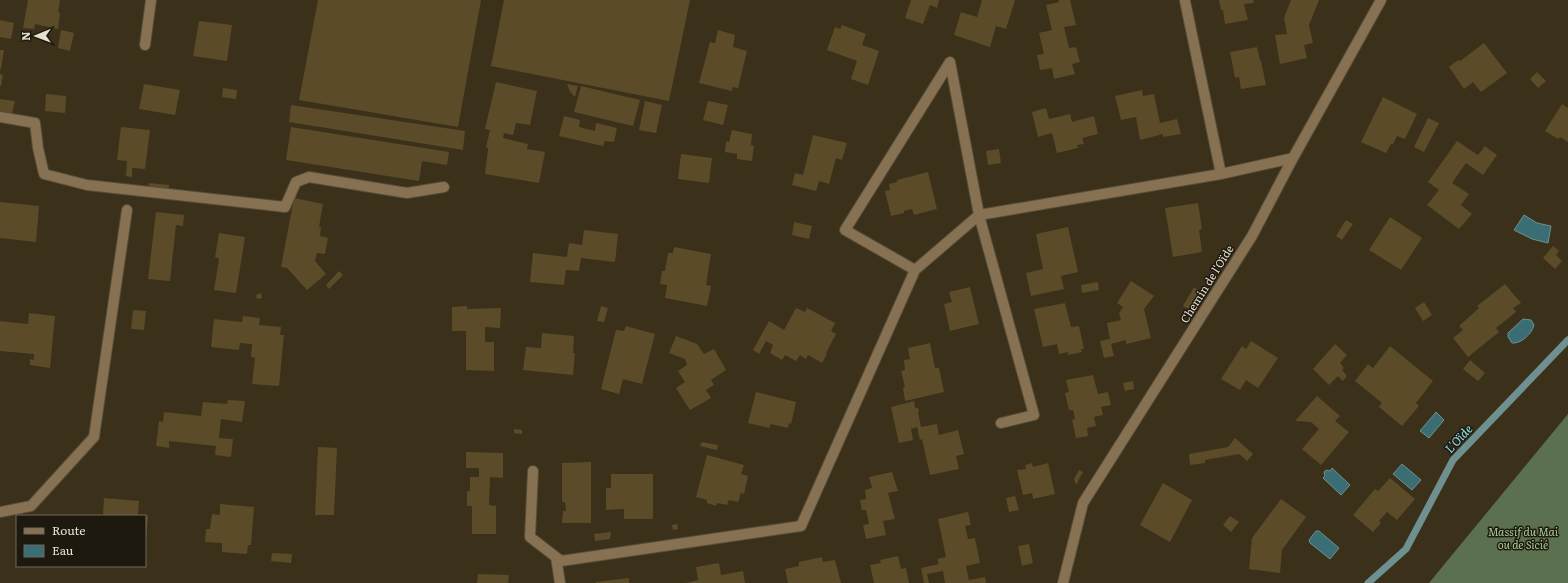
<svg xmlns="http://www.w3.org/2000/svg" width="1568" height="583" viewBox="0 0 1568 583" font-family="Literata,serif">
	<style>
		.forest { fill: #5a704f }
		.water { fill: #3a6d74; stroke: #6e9090 }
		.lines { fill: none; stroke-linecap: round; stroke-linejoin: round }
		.stream { stroke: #6e9090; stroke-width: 7 }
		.building { fill: #5b4b28 }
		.minor-casing { stroke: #574c37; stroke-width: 12 }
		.minor { stroke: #877153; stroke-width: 10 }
		.labels { text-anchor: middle; stroke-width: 3; stroke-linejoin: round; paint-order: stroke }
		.street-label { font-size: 11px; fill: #e7e0d2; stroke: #1e190f }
		.park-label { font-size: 11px; font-style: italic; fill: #a7cc95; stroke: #1e190f }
		.water-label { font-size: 12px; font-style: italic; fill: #8be2ed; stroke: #1e190f }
	</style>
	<rect width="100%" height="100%" fill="#3b3019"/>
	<path class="forest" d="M 1568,414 L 1568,583 L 1429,583 Z"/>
	<path class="water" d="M 1524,215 L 1537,223 L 1551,226 L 1548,243 L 1532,239 L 1514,230 Z
		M 1523,319 L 1531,320 L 1534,325 C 1532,334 1521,344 1512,343 L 1508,337 L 1508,333 Z
		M 1436,412 L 1444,420 L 1429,438 L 1420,431 Z
		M 1402,464 L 1421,480 L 1412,490 L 1393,474 Z
		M 1332,468 L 1350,485 L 1341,495 L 1323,478 L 1325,476 L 1324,472 L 1326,470 L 1330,471 Z
		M 1316,531 L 1319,531 L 1339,548 L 1330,559 L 1310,543 L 1309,540 Z"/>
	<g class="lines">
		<path class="stream" d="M 1368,583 L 1406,549 L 1453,460 L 1568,340"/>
	</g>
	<path class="building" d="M 28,0 L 60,0 L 58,12 L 60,13 L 58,29 L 35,24 L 34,29 L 23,28 Z
		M 318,0 L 481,0 L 458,127 L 299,100 Z
		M 504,0 L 690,0 L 669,101 L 491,66 Z
		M 911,0 L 939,0 L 937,8 L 930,5 L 923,24 L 905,18 Z
		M 982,0 L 1015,0 L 1006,29 L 996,26 L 990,47 L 954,35 L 961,12 L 977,17 Z
		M 1059,0 L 1070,0 L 1076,25 L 1064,27 L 1069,48 L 1076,47 L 1080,62 L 1072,64 L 1075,74 L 1054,79 L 1052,68 L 1040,70 L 1037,55 L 1044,54 L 1039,33 L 1052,30 L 1046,5 L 1059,2 Z
		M 1219,0 L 1253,0 L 1254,3 L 1244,4 L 1248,20 L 1225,24 L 1223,10 L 1221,10 Z
		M 1291,0 L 1319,0 L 1309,25 L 1313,43 L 1304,45 L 1307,58 L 1280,64 L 1275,35 L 1287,34 L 1284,18 Z
		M 0,20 L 14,23 L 11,39 L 0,37 Z
		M 199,21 L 232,25 L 227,61 L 193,56 Z
		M 842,25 L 866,34 L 862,45 L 879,51 L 868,85 L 851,79 L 857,61 L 827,50 L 835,27 L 840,29 Z
		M 61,30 L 74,33 L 70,51 L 58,48 Z
		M 718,30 L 735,35 L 733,47 L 747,51 L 738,88 L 732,87 L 732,91 L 699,83 L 710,42 L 715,43 Z
		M 1484,43 L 1507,73 L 1481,92 L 1473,82 L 1464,89 L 1449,67 L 1458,60 L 1460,61 Z
		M 1257,47 L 1260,60 L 1261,61 L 1266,85 L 1241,89 L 1239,77 L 1235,78 L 1230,52 Z
		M 0,50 L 4,50 L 1,69 L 0,69 Z
		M 1537,72 L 1546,81 L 1538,88 L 1530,79 Z
		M 0,74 L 3,75 L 1,86 L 0,86 Z
		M 496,82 L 537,91 L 530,125 L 516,123 L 513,135 L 504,133 L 503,138 L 528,144 L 527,149 L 545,152 L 539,183 L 485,174 L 488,150 L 488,148 L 486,147 L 490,130 L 485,129 Z
		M 144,84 L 180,90 L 175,115 L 139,109 Z
		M 567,84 L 578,86 L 575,97 L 570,92 Z
		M 581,86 L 640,100 L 633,126 L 574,112 Z
		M 223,88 L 237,90 L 236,99 L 222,97 Z
		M 1142,90 L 1143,96 L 1154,94 L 1160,123 L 1177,119 L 1181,134 L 1163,137 L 1163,134 L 1140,140 L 1136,117 L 1121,120 L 1115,96 Z
		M 46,94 L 66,96 L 65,113 L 45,111 Z
		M 1383,97 L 1417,114 L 1405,139 L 1397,136 L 1393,144 L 1391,144 L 1386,153 L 1361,142 Z
		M 0,99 L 15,101 L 12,114 L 0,112 Z
		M 645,101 L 662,105 L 656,133 L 639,130 Z
		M 708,101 L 728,105 L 723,125 L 703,120 Z
		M 1562,104 L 1568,108 L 1568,142 L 1560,137 L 1558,139 L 1545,131 Z
		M 291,105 L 465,131 L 463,150 L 289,122 Z
		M 1046,108 L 1049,119 L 1070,114 L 1072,122 L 1094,116 L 1098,134 L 1082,138 L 1084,144 L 1077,145 L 1078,148 L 1057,153 L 1052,133 L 1038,137 L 1032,112 Z
		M 564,116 L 580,120 L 579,127 L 595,131 L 596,123 L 617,128 L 614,142 L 605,141 L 603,146 L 559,136 Z
		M 1428,118 L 1439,123 L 1424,152 L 1414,147 Z
		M 121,127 L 150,130 L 145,169 L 132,168 L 132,177 L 126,176 L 127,161 L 117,160 Z
		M 291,127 L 449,152 L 447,165 L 422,161 L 419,181 L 286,160 Z
		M 732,130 L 752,134 L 751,145 L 754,146 L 752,161 L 737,159 L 737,154 L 725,152 L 726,141 L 729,142 Z
		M 813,135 L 847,143 L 842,160 L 836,158 L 829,184 L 819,181 L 816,191 L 792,185 L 795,173 L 803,175 Z
		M 1457,141 L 1478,155 L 1485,146 L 1497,155 L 1483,175 L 1466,163 L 1452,183 L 1469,194 L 1461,205 L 1472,214 L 1459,229 L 1427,205 L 1439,190 L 1428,182 Z
		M 999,149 L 1001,163 L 988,165 L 986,151 Z
		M 681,154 L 712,158 L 709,183 L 678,179 Z
		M 928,172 L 937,209 L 914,215 L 912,209 L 904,211 L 904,213 L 891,216 L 885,191 L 890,190 L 889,184 L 897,182 L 897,180 Z
		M 149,183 L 169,185 L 169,191 L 149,189 Z
		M 294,198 L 323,204 L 319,227 L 321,227 L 320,236 L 328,238 L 325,254 L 317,253 L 315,261 L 326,274 L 307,290 L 287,268 L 281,267 Z
		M 0,202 L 39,206 L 36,242 L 0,238 Z
		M 1198,203 L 1202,229 L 1199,230 L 1202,252 L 1173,257 L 1165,208 Z
		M 156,212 L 184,215 L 183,226 L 176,225 L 170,281 L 148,279 Z
		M 1390,217 L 1422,238 L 1401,270 L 1369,250 Z
		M 1346,220 L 1353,224 L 1342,240 L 1336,236 Z
		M 794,222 L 812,226 L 809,239 L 792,235 Z
		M 1068,227 L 1078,272 L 1061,276 L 1064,289 L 1031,296 L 1026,273 L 1043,269 L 1036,234 Z
		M 584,230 L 618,234 L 615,262 L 581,258 L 579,271 L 566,270 L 564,285 L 530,282 L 533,253 L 567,257 L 569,243 L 582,245 Z
		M 219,233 L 245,237 L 236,293 L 214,290 L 219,259 L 215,257 Z
		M 1553,246 L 1559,251 L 1556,255 L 1562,261 L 1555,269 L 1543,258 Z
		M 674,247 L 711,254 L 706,285 L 711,286 L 707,306 L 665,298 L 667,285 L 660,284 L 662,271 L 665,271 L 668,253 L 673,253 Z
		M 339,271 L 343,275 L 329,289 L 326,285 Z
		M 1131,281 L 1154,296 L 1144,309 L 1151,338 L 1126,344 L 1126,340 L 1111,344 L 1114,356 L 1104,358 L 1100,341 L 1110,339 L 1107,323 L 1121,320 L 1119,313 L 1123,307 L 1117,303 Z
		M 1098,282 L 1099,290 L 1082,293 L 1081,285 Z
		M 1505,284 L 1521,303 L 1513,308 L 1516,312 L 1496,328 L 1499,332 L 1468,357 L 1453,338 L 1463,330 L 1459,326 L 1479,308 L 1477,306 Z
		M 970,287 L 979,324 L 950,331 L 944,304 L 952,302 L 949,292 Z
		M 1194,287 L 1199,291 L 1189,309 L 1183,306 Z
		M 261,293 L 262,298 L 257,299 L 256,295 Z
		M 1424,302 L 1432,315 L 1423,321 L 1415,308 Z
		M 1065,303 L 1071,327 L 1079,326 L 1084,349 L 1081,349 L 1082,352 L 1068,355 L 1068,352 L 1059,354 L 1057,344 L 1043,347 L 1034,309 Z
		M 467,306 L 467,309 L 501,308 L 500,328 L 485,327 L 485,342 L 494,342 L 494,371 L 466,370 L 466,331 L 452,331 L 452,307 Z
		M 601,306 L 608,308 L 604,322 L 597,321 Z
		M 796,308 L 805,312 L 807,308 L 835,323 L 831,331 L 836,334 L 826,353 L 827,354 L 822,363 L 808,355 L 806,359 L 800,355 L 796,361 L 785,355 L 782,360 L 770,353 L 773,345 L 766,341 L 759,354 L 753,350 L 769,321 L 784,330 Z
		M 133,310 L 146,311 L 144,330 L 131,329 Z
		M 29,313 L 55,316 L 50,368 L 30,365 L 30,359 L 34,360 L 34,354 L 0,351 L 0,321 L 28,324 Z
		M 243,316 L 260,318 L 259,325 L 281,327 L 280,335 L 284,335 L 279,386 L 252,384 L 255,358 L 251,357 L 252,344 L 240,343 L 239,350 L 211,347 L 214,319 L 242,322 Z
		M 626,326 L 655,334 L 642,384 L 623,379 L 619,394 L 601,389 L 616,330 L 624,331 Z
		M 542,333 L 574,336 L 573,353 L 575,353 L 573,375 L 523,370 L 526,347 L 541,348 Z
		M 676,336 L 697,344 L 704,354 L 714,349 L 726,370 L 711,380 L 714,385 L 706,390 L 711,398 L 690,410 L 676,388 L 685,382 L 678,371 L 687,365 L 685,359 L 669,353 Z
		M 1251,341 L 1278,358 L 1258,388 L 1246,380 L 1240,390 L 1221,379 L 1242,346 L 1246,349 Z
		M 930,343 L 935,368 L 939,368 L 944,392 L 905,401 L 903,388 L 905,387 L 901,371 L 905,370 L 904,360 L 910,359 L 908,348 Z
		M 1335,344 L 1347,355 L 1340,363 L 1344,368 L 1342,370 L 1347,376 L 1343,381 L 1338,376 L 1329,385 L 1313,369 Z
		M 1390,346 L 1433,381 L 1416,403 L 1419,406 L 1402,426 L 1379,407 L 1382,403 L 1355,381 L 1368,364 L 1373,368 Z
		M 1470,360 L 1485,373 L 1478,381 L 1463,369 Z
		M 1093,375 L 1098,394 L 1108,392 L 1111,405 L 1101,407 L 1103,415 L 1094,417 L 1096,426 L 1087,428 L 1088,436 L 1076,438 L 1072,420 L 1075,419 L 1073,410 L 1069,410 L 1065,393 L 1069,392 L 1066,380 Z
		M 1133,381 L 1134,389 L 1125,391 L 1123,383 Z
		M 756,392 L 796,402 L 791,424 L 789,423 L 788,428 L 771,424 L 769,428 L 748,423 Z
		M 1317,396 L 1340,416 L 1335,421 L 1349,432 L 1321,465 L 1302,449 L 1319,429 L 1311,422 L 1295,421 Z
		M 228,400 L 245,401 L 242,422 L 221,419 L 219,438 L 233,439 L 231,457 L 215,455 L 216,446 L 169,441 L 169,448 L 156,446 L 159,421 L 163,422 L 164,412 L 201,416 L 203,402 L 227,404 Z
		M 914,401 L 915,408 L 918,408 L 919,412 L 918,412 L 921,427 L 937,424 L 939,435 L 958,430 L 964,454 L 956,456 L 959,469 L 930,475 L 922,439 L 920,440 L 917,427 L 911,429 L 913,440 L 899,443 L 891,407 Z
		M 514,429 L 522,430 L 522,434 L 514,433 Z
		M 1235,438 L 1253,454 L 1247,461 L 1239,454 L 1205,460 L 1205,463 L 1190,465 L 1189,454 L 1228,447 Z
		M 702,442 L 718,445 L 717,450 L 700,446 Z
		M 318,447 L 337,448 L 334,515 L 315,515 Z
		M 466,452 L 503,453 L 503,478 L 490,477 L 489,505 L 496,506 L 496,534 L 472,534 L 472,506 L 467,506 L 467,491 L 470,491 L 470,477 L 479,477 L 479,468 L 466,468 Z
		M 707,455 L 744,465 L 741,474 L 748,476 L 744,494 L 741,493 L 738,502 L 729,500 L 727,505 L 717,503 L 716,506 L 707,503 L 707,500 L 696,497 Z
		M 591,462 L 591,523 L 562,523 L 563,511 L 566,511 L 565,502 L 562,502 L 562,463 Z
		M 1032,463 L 1033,467 L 1048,463 L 1055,494 L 1033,499 L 1032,493 L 1023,495 L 1017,470 L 1026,469 L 1025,465 Z
		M 1079,470 L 1083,472 L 1076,485 L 1074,479 Z
		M 892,472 L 898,491 L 888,493 L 895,519 L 883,521 L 886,535 L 866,539 L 863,525 L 869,524 L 866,510 L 862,510 L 860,500 L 866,499 L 865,490 L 872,488 L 869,477 Z
		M 611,474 L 653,474 L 653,519 L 624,519 L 624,509 L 606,510 L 606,488 L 611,488 Z
		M 1390,478 L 1415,499 L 1397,520 L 1387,512 L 1379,521 L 1381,523 L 1373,532 L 1353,515 L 1375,489 L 1378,491 Z
		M 1163,483 L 1192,500 L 1170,542 L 1140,525 Z
		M 1015,496 L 1019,510 L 1009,512 L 1006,498 Z
		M 104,498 L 139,501 L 138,515 L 141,516 L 103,516 Z
		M 1281,499 L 1306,517 L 1282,550 L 1280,573 L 1249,569 L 1252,538 Z
		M 220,504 L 254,507 L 251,545 L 248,545 L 247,554 L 222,552 L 222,543 L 205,542 L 206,529 L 210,529 L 212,514 L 220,515 Z
		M 968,512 L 971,525 L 965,526 L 968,539 L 975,538 L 980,563 L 966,566 L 969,580 L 985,577 L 986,583 L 945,583 L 943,571 L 927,574 L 929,583 L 924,583 L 921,568 L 939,564 L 937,559 L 946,557 L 938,519 Z
		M 145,515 L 148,516 L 146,539 L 145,539 Z
		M 1230,516 L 1239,522 L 1231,532 L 1223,525 Z
		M 677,524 L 678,529 L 673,530 L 672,525 Z
		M 611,532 L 610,539 L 595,541 L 594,534 Z
		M 1029,544 L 1033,563 L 1022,566 L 1018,546 Z
		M 272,553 L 292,554 L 291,563 L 271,561 Z
		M 898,556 L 901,569 L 906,568 L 909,583 L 874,583 L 870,565 L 881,563 L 880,560 Z
		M 822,557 L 823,562 L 835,560 L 841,583 L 788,583 L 785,569 L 799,566 L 799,562 Z
		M 719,563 L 721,575 L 743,571 L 745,583 L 686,583 L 698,580 L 696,567 Z
		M 478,574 L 509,575 L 508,583 L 477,583 Z
		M 629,578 L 629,583 L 596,583 L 596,582 Z"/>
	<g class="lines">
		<g class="minor-casing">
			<path id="minor" d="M 1185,1 L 1221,174
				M 145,45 L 151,0
				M 0,117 L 35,123 L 38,148 L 44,174 L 87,185 L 285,207 L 296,182 L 309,177 L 407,193 L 444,187
				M 915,270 L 845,230 L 950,62 L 979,215 L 1034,415 L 1001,423
				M 533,471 L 530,537 L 561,561 L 801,526 L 915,270 L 979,215 L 1221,174 L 1293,158
				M 0,512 L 31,506 L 94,437 L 127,210
				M 556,557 L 560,583
				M 1063,583 L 1083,503 L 1252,236 L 1293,158 L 1381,0"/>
		</g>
		<use href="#minor" class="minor"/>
	</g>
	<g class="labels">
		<g class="street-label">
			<text transform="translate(1207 284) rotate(-58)" y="4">Chemin de l'Oïde</text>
		</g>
		<g class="park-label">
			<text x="1523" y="536">Massif du Mai<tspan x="1523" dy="13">ou de Sicié</tspan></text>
		</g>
		<g class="water-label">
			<text transform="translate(1459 439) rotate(-47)" y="4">L'Oïde</text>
		</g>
	</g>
	<rect x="16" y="515" width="130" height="52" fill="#1e190f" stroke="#6e695d"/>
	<rect x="24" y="528" width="20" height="6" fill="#877153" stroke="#6e695d"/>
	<text x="52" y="535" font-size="12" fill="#e7e0d2">Route</text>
	<rect x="24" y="545" width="20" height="12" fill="#3a6d74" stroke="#6e695d"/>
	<text x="52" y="555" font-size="12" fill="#e7e0d2">Eau</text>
	<g transform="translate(36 36) rotate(269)" stroke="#1e190f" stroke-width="3" paint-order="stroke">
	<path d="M0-3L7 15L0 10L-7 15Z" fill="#e7e0d2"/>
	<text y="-6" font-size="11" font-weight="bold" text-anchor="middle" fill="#e7e0d2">N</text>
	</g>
</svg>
